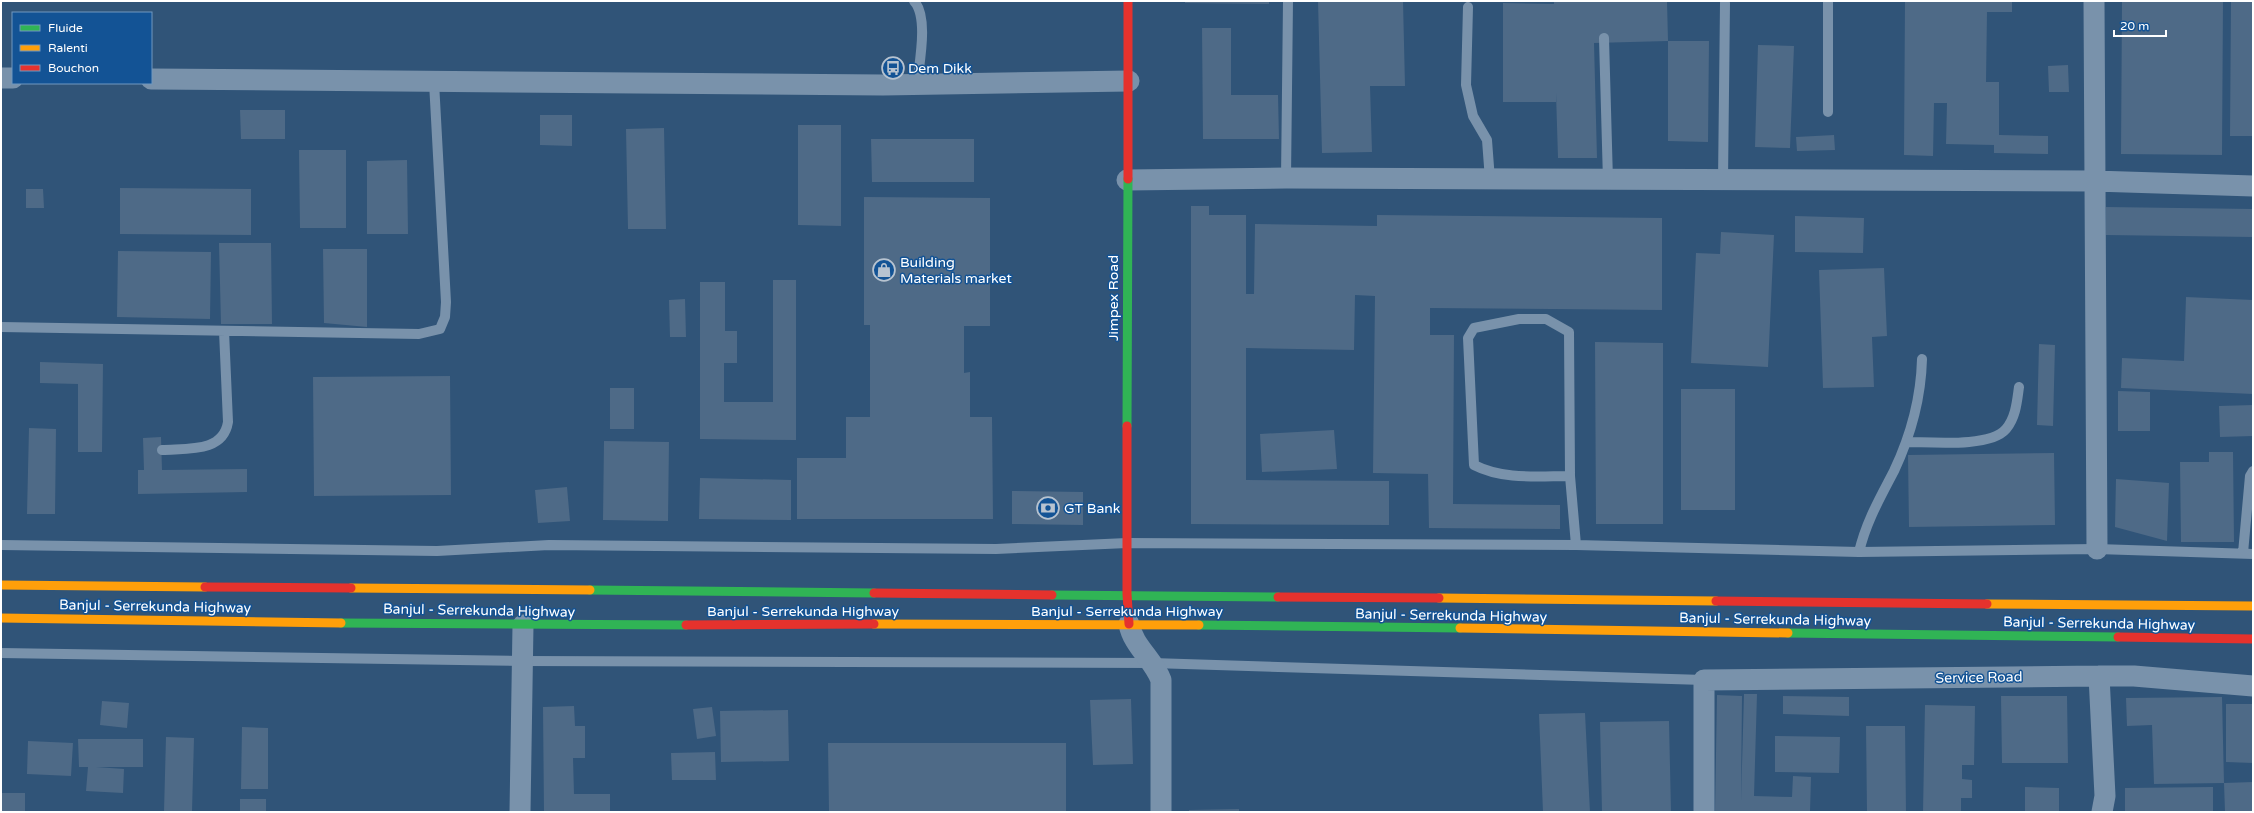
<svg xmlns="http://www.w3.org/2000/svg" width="2254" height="813" viewBox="0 0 2254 813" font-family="'Varela Round',sans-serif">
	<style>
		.building { fill: #4e6a87 }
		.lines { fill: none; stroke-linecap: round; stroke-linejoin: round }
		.lane { stroke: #7992ab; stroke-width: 10 }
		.street { stroke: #7992ab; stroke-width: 21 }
		.fast { stroke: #30b455; stroke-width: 9 }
		.slow { stroke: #ff9f0a; stroke-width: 9 }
		.jam { stroke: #e5322d; stroke-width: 9 }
		.labels { text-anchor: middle; stroke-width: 3; stroke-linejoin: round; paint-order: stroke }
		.poi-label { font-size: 14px; fill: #fff; stroke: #135395; text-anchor: start }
		.street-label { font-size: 14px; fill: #fff; stroke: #135395 }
	</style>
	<rect width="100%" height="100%" fill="#305478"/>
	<path class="building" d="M 1185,1 L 1269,1 L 1269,4 L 1185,3 Z
		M 1318,1 L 1403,1 L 1405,86 L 1370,86 L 1372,152 L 1322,153 Z
		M 1554,1 L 1667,1 L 1668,41 L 1594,43 L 1597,158 L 1558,158 L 1556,93 L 1556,102 L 1503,102 L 1503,3 L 1554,4 Z
		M 1905,1 L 2012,1 L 2012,12 L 1987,12 L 1986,82 L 1999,82 L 1999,135 L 2048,136 L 2048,154 L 1994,153 L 1994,145 L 1946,144 L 1947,103 L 1934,103 L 1933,156 L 1904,155 Z
		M 2122,1 L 2223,1 L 2222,155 L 2121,154 Z
		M 2231,1 L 2253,1 L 2253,136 L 2230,136 Z
		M 1202,28 L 1231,28 L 1231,95 L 1278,95 L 1279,139 L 1203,139 Z
		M 1668,41 L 1709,41 L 1708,142 L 1668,141 Z
		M 1758,45 L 1794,46 L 1790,148 L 1755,147 Z
		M 2068,65 L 2069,92 L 2049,92 L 2048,66 Z
		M 240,110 L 285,110 L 285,139 L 241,139 Z
		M 540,115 L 572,115 L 572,146 L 540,145 Z
		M 798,125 L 841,125 L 841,226 L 798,225 Z
		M 664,128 L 666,229 L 628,229 L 626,129 Z
		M 1834,135 L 1835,150 L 1797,151 L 1796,137 Z
		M 871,139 L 974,139 L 974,182 L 872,182 Z
		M 299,150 L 346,150 L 346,228 L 300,228 Z
		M 407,160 L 408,234 L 367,234 L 367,161 Z
		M 120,188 L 251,189 L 251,235 L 120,234 Z
		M 26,189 L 43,189 L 44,208 L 26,208 Z
		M 864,197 L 990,198 L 990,326 L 964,326 L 964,373 L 970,372 L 970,417 L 992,417 L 993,519 L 797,519 L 797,458 L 846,458 L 846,417 L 870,417 L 870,325 L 864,325 Z
		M 1191,206 L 1209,206 L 1209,215 L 1246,215 L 1246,294 L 1254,294 L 1255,224 L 1377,226 L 1377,215 L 1662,218 L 1662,310 L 1430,308 L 1430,335 L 1454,335 L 1453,504 L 1560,505 L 1560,529 L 1429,528 L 1428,474 L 1373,473 L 1375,296 L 1355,295 L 1354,350 L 1246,348 L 1246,480 L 1389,481 L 1389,525 L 1191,524 Z
		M 2106,207 L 2253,209 L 2253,237 L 2106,235 Z
		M 1795,216 L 1864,218 L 1863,253 L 1795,252 Z
		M 1721,232 L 1774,235 L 1768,367 L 1691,363 L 1696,253 L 1720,254 Z
		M 219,243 L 271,243 L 272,324 L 221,324 Z
		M 323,249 L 367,249 L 367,327 L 324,323 Z
		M 118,251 L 211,252 L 210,319 L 117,317 Z
		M 1884,268 L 1887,336 L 1872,337 L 1874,387 L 1823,388 L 1819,270 Z
		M 773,280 L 796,280 L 796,440 L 700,439 L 700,282 L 725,282 L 725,331 L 737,331 L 737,363 L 724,363 L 724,402 L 773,402 Z
		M 2186,297 L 2253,300 L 2253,394 L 2121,388 L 2122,358 L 2184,361 Z
		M 685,299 L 686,337 L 670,337 L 669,300 Z
		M 1595,342 L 1663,343 L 1663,524 L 1596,524 Z
		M 2039,344 L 2055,345 L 2053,426 L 2037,425 Z
		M 40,362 L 103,364 L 102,452 L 78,452 L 78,384 L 40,383 Z
		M 450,376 L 451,495 L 314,496 L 313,377 Z
		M 610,388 L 634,388 L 634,429 L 610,429 Z
		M 1681,389 L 1735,389 L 1735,510 L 1681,510 Z
		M 2118,391 L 2150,392 L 2150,431 L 2118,431 Z
		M 2253,405 L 2253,436 L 2220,437 L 2219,406 Z
		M 29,428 L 56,429 L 55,514 L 27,514 Z
		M 1334,430 L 1337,469 L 1262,472 L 1260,434 Z
		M 161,437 L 162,470 L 247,469 L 247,492 L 138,494 L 138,470 L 144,470 L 143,438 Z
		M 604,441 L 669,442 L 668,521 L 603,520 Z
		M 2209,452 L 2233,452 L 2234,542 L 2181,542 L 2180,462 L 2209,462 Z
		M 2054,453 L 2055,525 L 1909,527 L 1908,455 Z
		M 700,478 L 791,480 L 791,520 L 699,519 Z
		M 2116,479 L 2169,483 L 2167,541 L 2115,527 Z
		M 567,487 L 570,521 L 538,523 L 535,490 Z
		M 1012,491 L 1083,492 L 1083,525 L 1012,524 Z
		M 1744,694 L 1757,694 L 1754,796 L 1792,797 L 1793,776 L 1811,777 L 1810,812 L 1715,812 L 1717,695 L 1742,696 L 1741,801 Z
		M 1783,696 L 1849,697 L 1849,716 L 1783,714 Z
		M 2001,696 L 2067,696 L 2068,763 L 2002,763 Z
		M 2222,697 L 2224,783 L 2154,784 L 2152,725 L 2127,726 L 2126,698 Z
		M 1131,699 L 1133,764 L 1093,765 L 1090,700 Z
		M 102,701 L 129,703 L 127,728 L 100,725 Z
		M 2226,704 L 2253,704 L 2253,763 L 2226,762 Z
		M 1925,705 L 1975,706 L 1974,765 L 1962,765 L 1962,779 L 1972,780 L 1972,798 L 1961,798 L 1961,812 L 1923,812 Z
		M 574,706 L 575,726 L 585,726 L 585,758 L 573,758 L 574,794 L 610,794 L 610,812 L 544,812 L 543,707 Z
		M 712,707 L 716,736 L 697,739 L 693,709 Z
		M 788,710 L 789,761 L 721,762 L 720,711 Z
		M 1585,713 L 1590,812 L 1543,812 L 1539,714 Z
		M 1669,721 L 1671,812 L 1602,812 L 1600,722 Z
		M 1866,726 L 1905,726 L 1906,812 L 1867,812 Z
		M 242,727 L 268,728 L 268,789 L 241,789 Z
		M 1775,736 L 1840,737 L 1839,773 L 1775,772 Z
		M 166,737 L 194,738 L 192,812 L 164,812 Z
		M 78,739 L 143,739 L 143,767 L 96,767 L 124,769 L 123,793 L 86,791 L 88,767 L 79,767 Z
		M 28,741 L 73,743 L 71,776 L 27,774 Z
		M 828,743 L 1066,743 L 1066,812 L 829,812 Z
		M 715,752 L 716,780 L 672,780 L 671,753 Z
		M 2253,782 L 2253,812 L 2225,812 L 2224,783 Z
		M 2025,787 L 2059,788 L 2059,812 L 2025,812 Z
		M 2213,787 L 2213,812 L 2125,812 L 2125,788 Z
		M 1,793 L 25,793 L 25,812 L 1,812 Z
		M 240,799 L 266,799 L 266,812 L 240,812 Z
		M 1239,809 L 1239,812 L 1189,812 L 1189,810 Z"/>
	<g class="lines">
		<path class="lane" d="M 914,1 C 929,17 919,64 917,85
			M 1828,1 L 1828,112
			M 1468,7 L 1466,85 L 1473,116 L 1487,140 L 1490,180
			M 1604,38 L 1608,181
			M 1286,178 L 1288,1
			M 1723,181 L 1725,3
			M 1,327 L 419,334 L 440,329 L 445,317 L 446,302 L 434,82
			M 1906,442 C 1930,442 1990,448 2006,429 C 2016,417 2017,401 2019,387
			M 162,450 C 187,448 223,453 228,422 L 224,331
			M 1570,476 C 1538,476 1503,480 1474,465 L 1468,338 L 1474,328 L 1519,319 L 1546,319 L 1569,332 L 1570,476 L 1576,545
			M 1,545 L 437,551 L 549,545 L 996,549 L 1127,543 L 1576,545 L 1859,552 L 2097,549 L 2253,554
			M 1859,552 C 1866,522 1880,498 1894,471 C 1911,435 1921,399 1922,359
			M 2243,553 L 2250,476 L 2253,471
			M 1,653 L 522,661 L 1152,663 L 1704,680"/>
		<path class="street" d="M 2094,1 L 2097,549
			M 1,78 L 13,78
			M 151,79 L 883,85 L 1129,81
			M 1127,180 L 1286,178 L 2094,181 L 2253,186
			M 1129,624 C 1133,646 1154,660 1161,680 L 1161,812
			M 2099,676 L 2105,796 L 2102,812
			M 520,812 L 523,625
			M 1704,812 L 1704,680 L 2099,676 L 2134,676 L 2253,686"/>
		<path class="fast" d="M 1127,426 L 1128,179
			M 590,590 L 874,593
			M 1052,595 L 1278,597
			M 341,623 L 686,625
			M 1199,625 L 1460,628
			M 1788,633 L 2118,637"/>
		<path class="slow" d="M 1,585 L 205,587
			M 351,588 L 590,590
			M 1439,598 L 1716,601
			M 1987,604 L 2253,606
			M 1,618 L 341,623
			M 874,624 L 1199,625
			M 1460,628 L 1788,633"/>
		<path class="jam" d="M 1128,179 L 1128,1
			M 1127,426 L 1127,594 L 1129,624
			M 205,587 L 351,588
			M 874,593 L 1052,595
			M 1278,597 L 1439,598
			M 1716,601 L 1987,604
			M 686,625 L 874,624
			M 2118,637 L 2253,639"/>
	</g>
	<defs>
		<g id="bus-ring" transform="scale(1.15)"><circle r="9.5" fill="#135395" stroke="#b7c3d0" stroke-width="1.5"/><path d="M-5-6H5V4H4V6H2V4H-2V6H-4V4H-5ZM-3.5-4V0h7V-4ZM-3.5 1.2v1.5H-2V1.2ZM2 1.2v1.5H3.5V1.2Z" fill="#b7c3d0"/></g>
		<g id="shop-ring" transform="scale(1.15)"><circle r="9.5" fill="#135395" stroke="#b7c3d0" stroke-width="1.5"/><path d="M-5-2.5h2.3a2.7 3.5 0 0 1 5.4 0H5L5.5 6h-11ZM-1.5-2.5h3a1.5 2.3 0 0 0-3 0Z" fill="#b7c3d0"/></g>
		<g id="bank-ring" transform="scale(1.15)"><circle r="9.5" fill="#135395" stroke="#b7c3d0" stroke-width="1.5"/><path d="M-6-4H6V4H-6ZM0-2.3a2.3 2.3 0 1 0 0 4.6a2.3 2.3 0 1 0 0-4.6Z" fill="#b7c3d0"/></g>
	</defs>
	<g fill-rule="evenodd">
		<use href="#bus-ring" x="893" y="68"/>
		<use href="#shop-ring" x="884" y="270"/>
		<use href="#bank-ring" x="1048" y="508"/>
	</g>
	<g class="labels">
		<g class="poi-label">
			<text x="908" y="73">Dem Dikk</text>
			<text x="900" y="267">Building<tspan x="900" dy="16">Materials market</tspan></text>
			<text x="1064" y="513">GT Bank</text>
		</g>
		<g class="street-label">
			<text transform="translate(1113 298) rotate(-90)" y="5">Jimpex Road</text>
			<text transform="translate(155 606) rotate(1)" y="5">Banjul - Serrekunda Highway</text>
			<text transform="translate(479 610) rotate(1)" y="5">Banjul - Serrekunda Highway</text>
			<text x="803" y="616">Banjul - Serrekunda Highway</text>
			<text x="1127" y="616">Banjul - Serrekunda Highway</text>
			<text transform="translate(1451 615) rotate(1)" y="5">Banjul - Serrekunda Highway</text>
			<text transform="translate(1775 619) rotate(1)" y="5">Banjul - Serrekunda Highway</text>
			<text transform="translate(2099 623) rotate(1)" y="5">Banjul - Serrekunda Highway</text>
			<text transform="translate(1979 677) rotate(-1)" y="5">Service Road</text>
		</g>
	</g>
	<rect width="2254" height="813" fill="none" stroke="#ffffff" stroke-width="4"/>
	<rect x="12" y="12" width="140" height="72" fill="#135395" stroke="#7198bf"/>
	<rect x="20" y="25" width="20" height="6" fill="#30b455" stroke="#7198bf"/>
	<text x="48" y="32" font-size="12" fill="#ffffff">Fluide</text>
	<rect x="20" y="45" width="20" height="6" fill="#ff9f0a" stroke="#7198bf"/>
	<text x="48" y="52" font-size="12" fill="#ffffff">Ralenti</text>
	<rect x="20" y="65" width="20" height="6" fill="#e5322d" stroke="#7198bf"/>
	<text x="48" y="72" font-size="12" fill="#ffffff">Bouchon</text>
	<path d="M2114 30v6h52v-6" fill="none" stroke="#ffffff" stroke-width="2"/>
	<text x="2120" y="30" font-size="12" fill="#ffffff" stroke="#135395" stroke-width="3" paint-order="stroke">20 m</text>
</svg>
